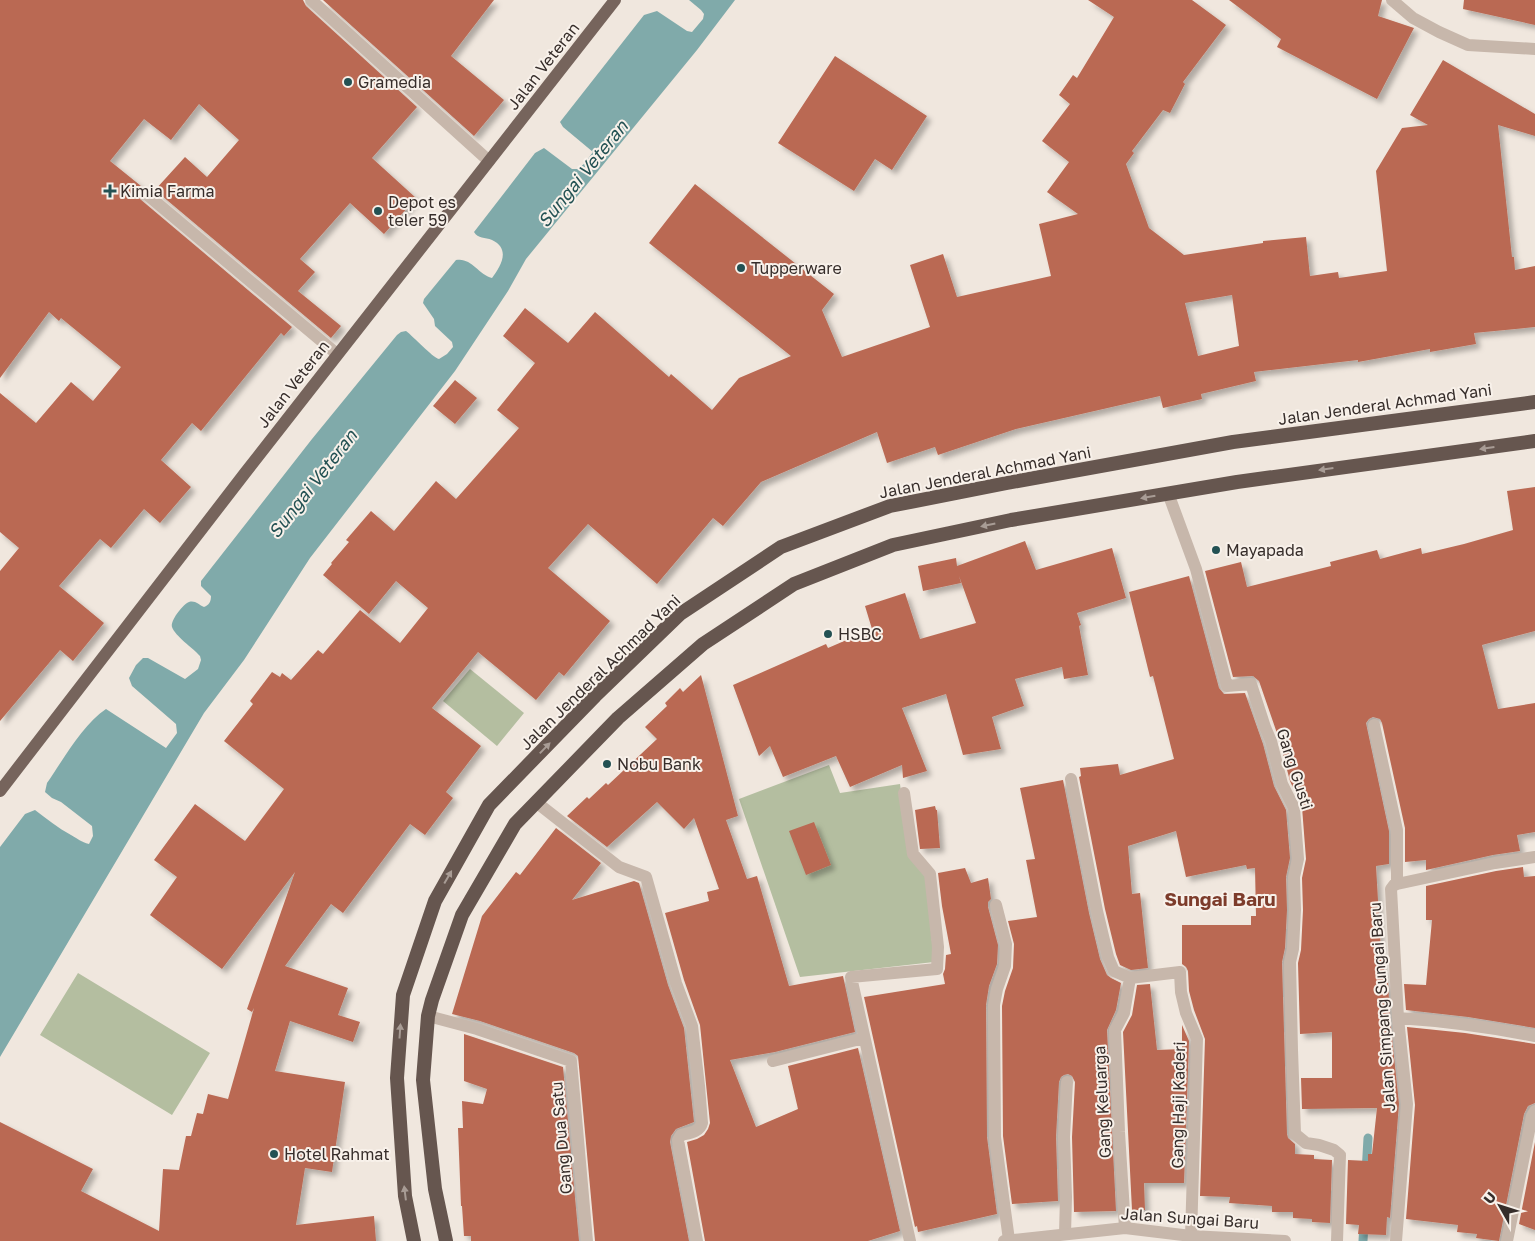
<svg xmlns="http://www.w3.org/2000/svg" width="1535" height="1241" viewBox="0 0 1535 1241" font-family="'Golos Text',sans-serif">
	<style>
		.green { fill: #b4bea0 }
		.water { fill: #80aaaa }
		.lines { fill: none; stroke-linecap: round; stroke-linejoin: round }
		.stream { stroke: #80aaaa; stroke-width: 9 }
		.building { fill: #ba6953; fill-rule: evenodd; filter: url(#shadow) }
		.service { stroke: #c7b7ab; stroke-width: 12 }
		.minor { stroke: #c7b7ab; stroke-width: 12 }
		.tertiary { stroke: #c7b7ab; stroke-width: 12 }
		.primary { stroke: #76645c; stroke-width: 12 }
		.trunk { stroke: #66564f; stroke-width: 14 }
		.oneway { fill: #a89c95 }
		.poi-dot { fill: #235153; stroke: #f8f1ea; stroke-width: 2 }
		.labels { text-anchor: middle; stroke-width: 4; stroke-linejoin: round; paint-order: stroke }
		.street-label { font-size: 16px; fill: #362d2a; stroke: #f8f1ea }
		.poi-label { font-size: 16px; fill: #362d2a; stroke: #f8f1ea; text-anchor: start }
		.water-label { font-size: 18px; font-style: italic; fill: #235153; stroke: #f8f1ea }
		.quarter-label { font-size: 19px; font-weight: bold; fill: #7d3c2b; stroke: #f8f1ea }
	</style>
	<defs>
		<filter id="shadow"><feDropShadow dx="4.5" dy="4.5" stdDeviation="2.5" flood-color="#0004"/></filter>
	</defs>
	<rect width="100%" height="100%" fill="#f0e7de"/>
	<path class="green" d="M 470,669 L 524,713 L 497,746 L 443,701 Z
		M 829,765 L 840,793 L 900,784 L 910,858 L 925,870 L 934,962 L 800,977 L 739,799 Z
		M 78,973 L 210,1053 L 172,1115 L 40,1035 Z"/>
	<path class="water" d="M 689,0 L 735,0 L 697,50 L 526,259 L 508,291 L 455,371 L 310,558 L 244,660 L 204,713 L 0,1057 L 0,847 L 25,814 L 35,810 C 47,819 58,828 71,835 C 78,839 81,842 89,844 L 93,836 L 92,826 L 61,802 L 52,798 L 45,792 L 47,783 C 63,760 83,724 106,709 L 166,748 L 177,733 L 176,724 L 132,686 L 129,678 L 136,665 L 143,658 L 148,658 L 185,679 L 198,669 L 201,660 L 200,656 C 193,648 175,636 172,627 C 170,621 183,604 189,602 C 195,600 199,605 204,607 C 209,605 211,602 211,596 L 201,586 L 201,581 L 312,439 L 397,335 L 401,332 L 406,331 C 414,337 432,357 439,359 L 447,354 L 453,347 L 452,342 L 435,326 L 434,319 L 423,303 L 424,299 L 456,260 C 471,257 478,274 492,278 C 501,266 511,249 492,240 C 485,237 478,239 474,232 L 535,153 L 544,148 L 572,169 L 577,169 L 584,164 L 593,152 L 563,127 L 560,122 L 644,15 L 657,11 L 687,31 L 692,32 L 703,19 L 704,14 L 701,10 Z"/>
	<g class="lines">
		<path class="stream" d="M 1366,1173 L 1368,1138
			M 1363,1241 L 1364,1224"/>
	</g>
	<path class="building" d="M 0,0 L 303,0 L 306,6 L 417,107 L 372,158 L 416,198 L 384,234 L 350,203 L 300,259 L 315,272 L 298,291 L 341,326 L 331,338 L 155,190 L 185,157 L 207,177 L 239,140 L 199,104 L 171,140 L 144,119 L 110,161 L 141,186 L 137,192 L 140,199 L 292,327 L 284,336 L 281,333 L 201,431 L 192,423 L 161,460 L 191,487 L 160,523 L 144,509 L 111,548 L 100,539 L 59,586 L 104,623 L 73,661 L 60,650 L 0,721 L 0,571 L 19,548 L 0,532 L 0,393 L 36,423 L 71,382 L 93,401 L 121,367 L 61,318 L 59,321 L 49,312 L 0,378 Z
		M 323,0 L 494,0 L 451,56 L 504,100 L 474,136 Z
		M 1088,0 L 1192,0 L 1226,25 L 1183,82 L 1185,84 L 1170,113 L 1163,110 L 1132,151 L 1134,153 L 1126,164 L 1149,228 L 1184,255 L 1263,243 L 1263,241 L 1306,237 L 1310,276 L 1338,272 L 1339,278 L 1387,271 L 1376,171 L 1402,128 L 1428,125 L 1410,115 L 1443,60 L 1535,114 L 1535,136 L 1498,125 L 1512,257 L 1514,257 L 1515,270 L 1535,266 L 1535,327 L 1474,333 L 1476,344 L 1430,352 L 1430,349 L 1358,362 L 1358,360 L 1254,372 L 1256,381 L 1201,394 L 1202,399 L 1163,408 L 1160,396 L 1016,429 L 938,455 L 935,447 L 887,463 L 877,432 L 761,482 L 723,526 L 713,518 L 657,584 L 588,524 L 548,568 L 610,621 L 564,676 L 559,672 L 536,700 L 478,652 L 432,708 L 481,746 L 446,792 L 453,798 L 425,835 L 410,824 L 343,913 L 331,904 L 285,966 L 348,988 L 338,1015 L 360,1022 L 353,1042 L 290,1021 L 275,1071 L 345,1082 L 332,1172 L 305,1168 L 296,1225 L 374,1216 L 376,1241 L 0,1241 L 0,1122 L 93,1169 L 81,1191 L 159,1231 L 163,1169 L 179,1170 L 186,1136 L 191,1136 L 197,1113 L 203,1114 L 208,1094 L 228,1099 L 254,1008 L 252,1012 L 247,1009 L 295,872 L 222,969 L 150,915 L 177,877 L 154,860 L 195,804 L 245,841 L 284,789 L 224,741 L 253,704 L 250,701 L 272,672 L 280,677 L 282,673 L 291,680 L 318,650 L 323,654 L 360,610 L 400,643 L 428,608 L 396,581 L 369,614 L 323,575 L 332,564 L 331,563 L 349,542 L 346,540 L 371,511 L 394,531 L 436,481 L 456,499 L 519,428 L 497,410 L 535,363 L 503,336 L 525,308 L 568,343 L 595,312 L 669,377 L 671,374 L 712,410 L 739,378 L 791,356 L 649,243 L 695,184 L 834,294 L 822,310 L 842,357 L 930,327 L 910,265 L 943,254 L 957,297 L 1051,276 L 1039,224 L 1078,214 L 1047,192 L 1069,162 L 1042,141 L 1070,104 L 1059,95 L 1073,75 L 1077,78 L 1114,17 ZM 1232,295 L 1239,346 L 1198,356 L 1185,303 Z
		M 1229,0 L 1382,0 L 1378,16 L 1414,28 L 1377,99 L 1277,47 L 1281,39 Z
		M 1464,0 L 1535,0 L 1535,25 L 1463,9 Z
		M 835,56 L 927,116 L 892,170 L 875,159 L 854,191 L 778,143 Z
		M 455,380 L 477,398 L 455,424 L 433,406 Z
		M 1535,487 L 1535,631 L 1482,645 L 1498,709 L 1535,703 L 1535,832 L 1517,835 L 1520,851 L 1493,855 L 1426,870 L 1426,860 L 1405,862 L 1405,828 L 1382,723 L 1380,719 L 1373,717 L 1369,719 L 1366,723 L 1389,831 L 1389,864 L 1376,866 L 1382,969 L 1384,968 L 1385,983 L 1388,983 L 1390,1019 L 1399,1104 L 1390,1218 L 1387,1217 L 1386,1235 L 1358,1234 L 1359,1225 L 1346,1224 L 1348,1160 L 1368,1161 L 1368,1154 L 1372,1154 L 1377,1108 L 1302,1109 L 1301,1078 L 1332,1078 L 1332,1032 L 1300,1034 L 1298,963 L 1301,950 L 1303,910 L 1302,878 L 1306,859 L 1302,807 L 1290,781 L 1279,739 L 1259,681 L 1253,676 L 1233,677 L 1205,571 L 1241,562 L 1247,587 L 1331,566 L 1330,562 L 1377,550 L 1380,559 L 1421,548 L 1422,554 L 1464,544 L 1513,530 L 1507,491 Z
		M 1025,541 L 1036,570 L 1112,548 L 1126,598 L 1077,613 L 1081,625 L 1079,626 L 1088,675 L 1064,679 L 1062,667 L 1015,679 L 1024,706 L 992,717 L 1001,749 L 963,755 L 946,694 L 902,708 L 927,771 L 903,778 L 902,765 L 850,787 L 836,756 L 783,777 L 770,746 L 759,756 L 733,685 L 826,644 L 828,648 L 872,629 L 865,606 L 905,593 L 920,639 L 976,623 L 959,576 L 961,583 L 923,591 L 918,566 L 956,558 L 957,566 Z
		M 1189,576 L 1219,688 L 1224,694 L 1245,693 L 1263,744 L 1274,786 L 1286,810 L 1290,858 L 1286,877 L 1287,910 L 1285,948 L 1282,962 L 1287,1134 L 1288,1138 L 1295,1144 L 1295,1154 L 1314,1155 L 1314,1159 L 1332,1160 L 1330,1223 L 1312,1222 L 1312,1219 L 1293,1218 L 1293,1212 L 1272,1212 L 1272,1206 L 1229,1203 L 1230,1197 L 1200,1196 L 1205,1039 L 1194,1010 L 1189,991 L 1188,971 L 1186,967 L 1182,964 L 1182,925 L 1251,925 L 1251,916 L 1256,916 L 1255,868 L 1247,869 L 1246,865 L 1186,877 L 1176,831 L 1128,846 L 1132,894 L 1140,893 L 1148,968 L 1131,970 L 1120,965 L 1116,954 L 1105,909 L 1079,777 L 1081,776 L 1080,768 L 1118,764 L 1120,775 L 1174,759 L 1153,676 L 1150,677 L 1129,592 Z
		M 701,675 L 738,816 L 726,820 L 747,879 L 757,876 L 789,986 L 843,976 L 855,1032 L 775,1052 L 730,1060 L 756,1127 L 798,1109 L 788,1066 L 858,1048 L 900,1231 L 868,1241 L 705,1241 L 687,1142 L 697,1139 L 704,1135 L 708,1129 L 710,1123 L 700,1025 L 684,980 L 665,913 L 709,901 L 707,892 L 719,889 L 694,818 L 684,829 L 657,802 L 607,847 L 567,816 L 587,797 L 589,799 L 606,783 L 608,785 L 657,739 L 645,727 L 667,706 L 665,703 L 680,688 L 683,692 Z
		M 1063,780 L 1089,913 L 1100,959 L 1107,975 L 1111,978 L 1121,983 L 1116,1010 L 1107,1030 L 1116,1211 L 1074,1212 L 1072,1137 L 1075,1082 L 1072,1076 L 1068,1074 L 1064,1075 L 1061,1077 L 1059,1082 L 1056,1137 L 1058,1201 L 1012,1204 L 1003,1136 L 1002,1006 L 1005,991 L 1013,968 L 1014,944 L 1008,921 L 1037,917 L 1026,860 L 1035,859 L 1020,788 Z
		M 935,806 L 936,810 L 937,810 L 940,848 L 920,849 L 915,810 Z
		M 814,822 L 831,865 L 806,875 L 789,831 Z
		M 556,828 L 601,863 L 572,900 L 634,881 L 639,883 L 668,985 L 684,1028 L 694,1122 L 676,1129 L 671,1136 L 670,1142 L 689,1241 L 595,1241 L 578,1056 L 574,1053 L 480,1021 L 452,1014 L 482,916 L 516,872 L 520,875 Z
		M 1523,867 L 1524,877 L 1535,876 L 1535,1028 L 1468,1017 L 1406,1010 L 1404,984 L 1426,985 L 1432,920 L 1426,920 L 1426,886 L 1496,871 Z
		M 965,868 L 971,883 L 988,878 L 991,899 L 988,902 L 988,907 L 998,945 L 997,964 L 989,986 L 986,1005 L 987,1137 L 997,1214 L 918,1232 L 917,1226 L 915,1227 L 864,997 L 945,984 L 943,974 L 945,969 L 946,955 L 951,954 L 942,906 L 938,873 Z
		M 1150,984 L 1157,1050 L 1182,1049 L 1182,1025 L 1189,1041 L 1184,1183 L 1144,1183 L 1145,1210 L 1132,1210 L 1123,1032 L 1132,1015 L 1137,985 Z
		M 1407,1027 L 1465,1033 L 1535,1044 L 1535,1103 L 1528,1106 L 1524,1114 L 1499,1241 L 1476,1238 L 1477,1234 L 1457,1232 L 1458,1225 L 1406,1219 L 1415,1105 Z
		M 464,1034 L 563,1067 L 579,1241 L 471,1241 L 471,1236 L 464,1236 L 462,1206 L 461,1206 L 458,1128 L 463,1128 L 462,1101 L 483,1104 L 487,1089 L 464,1081 Z
		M 1535,1142 L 1535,1230 L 1519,1224 Z"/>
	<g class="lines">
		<path class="service" d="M 311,0 L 489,161
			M 145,193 L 337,354"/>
		<path class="minor" d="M 1392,0 L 1413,18 L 1439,32 L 1468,45 L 1535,49
			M 1168,493 L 1196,569 L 1227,686 L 1251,684 L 1265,727 L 1271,741 L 1282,784 L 1294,808 L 1298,859 L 1294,877 L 1295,910 L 1293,949 L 1290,962 L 1292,1050 L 1295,1134 L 1306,1143 L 1319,1145 L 1334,1150 L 1340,1155 L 1337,1241
			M 1374,725 L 1397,830 L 1397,884
			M 1071,779 L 1097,911 L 1108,957 L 1114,971 L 1130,978 L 1180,972 L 1181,992 L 1186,1013 L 1197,1039 L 1191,1236
			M 904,793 L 913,854 L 930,874 L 938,947 L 937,969 L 851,977 L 910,1241
			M 536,802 L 619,867 L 646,877 L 676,983 L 692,1026 L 699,1086 L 702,1123 C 700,1132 689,1133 681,1135 L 678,1140 L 697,1241
			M 996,905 L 1006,944 L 1005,966 L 997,989 L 994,1005 L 995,1137 L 1009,1240
			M 428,1016 L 477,1029 L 571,1061 L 587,1241
			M 1398,1018 C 1444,1021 1489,1027 1535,1036
			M 773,1061 L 864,1038
			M 1125,1228 L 1119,1132 L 1115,1030 L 1124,1013 L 1130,978
			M 1065,1234 L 1066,1197 L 1064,1137 L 1067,1082
			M 1396,1241 L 1407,1104 L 1398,1018 L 1391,889 L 1394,885 L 1397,884 L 1495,863 L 1535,857
			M 1507,1241 L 1532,1116 L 1535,1111"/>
		<path class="tertiary" d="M 1004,1241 L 1125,1228 L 1191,1236 L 1285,1241"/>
		<path class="primary" d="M 0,791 L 245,473 L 615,0"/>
		<path class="trunk" d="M 414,1241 L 405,1196 L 397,1078 L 403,995 L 435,901 L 489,805 L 595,696 L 680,614 L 781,547 L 890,506 L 1007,483 L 1233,442 L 1535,402
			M 446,1241 L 435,1189 L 423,1080 L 428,1016 L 432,1000 L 462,915 L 515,824 L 618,718 L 703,644 L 794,584 L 893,545 L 1011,520 L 1237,482 L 1535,441"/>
	</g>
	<defs><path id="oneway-solid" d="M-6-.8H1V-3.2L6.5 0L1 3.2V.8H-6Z" transform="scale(1.25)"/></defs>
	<g class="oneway">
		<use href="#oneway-solid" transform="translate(1487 448) rotate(172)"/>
		<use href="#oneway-solid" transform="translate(1326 469) rotate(172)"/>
		<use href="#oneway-solid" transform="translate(1148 497) rotate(170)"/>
		<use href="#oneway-solid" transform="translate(988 525) rotate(168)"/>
		<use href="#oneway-solid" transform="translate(545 748) rotate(-46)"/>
		<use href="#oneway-solid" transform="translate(448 877) rotate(-60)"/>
		<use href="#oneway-solid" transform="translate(400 1031) rotate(-86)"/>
		<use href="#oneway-solid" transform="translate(405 1193) rotate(-97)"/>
	</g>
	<g class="poi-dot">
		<circle cx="348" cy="82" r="5"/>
		<path d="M107.5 183.5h5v5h5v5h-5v5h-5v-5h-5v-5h5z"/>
		<circle cx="378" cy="211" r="5"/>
		<circle cx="741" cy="268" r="5"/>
		<circle cx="1216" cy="550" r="5"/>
		<circle cx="828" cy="634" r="5"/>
		<circle cx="607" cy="764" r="5"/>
		<circle cx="274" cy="1154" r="5"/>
	</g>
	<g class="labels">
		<g class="street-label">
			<text transform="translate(543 66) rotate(-52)" y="6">Jalan Veteran</text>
			<text transform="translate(293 384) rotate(-52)" y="6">Jalan Veteran</text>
			<text transform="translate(1385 404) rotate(-8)" y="6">Jalan Jenderal Achmad Yani</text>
			<text transform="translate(985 472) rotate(-11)" y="6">Jalan Jenderal Achmad Yani</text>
			<text transform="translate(600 672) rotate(-44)" y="6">Jalan Jenderal Achmad Yani</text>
			<text transform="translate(1295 769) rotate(72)" y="6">Gang Gusti</text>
			<text transform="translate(1382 1007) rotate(-94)" y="6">Jalan Simpang Sungai Baru</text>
			<text transform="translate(1102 1102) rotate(-93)" y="6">Gang Keluarga</text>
			<text transform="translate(1178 1105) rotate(-89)" y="6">Gang Haji Kaderi</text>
			<text transform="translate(561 1138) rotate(-95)" y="6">Gang Dua Satu</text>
			<text transform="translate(1190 1218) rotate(4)" y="6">Jalan Sungai Baru</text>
		</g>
		<g class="poi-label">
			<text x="358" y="88">Gramedia</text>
			<text x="120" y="197">Kimia Farma</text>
			<text x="388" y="208">Depot es<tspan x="388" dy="18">teler 59</tspan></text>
			<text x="751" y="274">Tupperware</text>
			<text x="1226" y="556">Mayapada</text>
			<text x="838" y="640">HSBC</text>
			<text x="617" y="770">Nobu Bank</text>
			<text x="284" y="1160">Hotel Rahmat</text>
		</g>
		<g class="water-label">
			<text transform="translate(583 174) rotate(-51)" y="6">Sungai Veteran</text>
			<text transform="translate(313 484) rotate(-52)" y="6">Sungai Veteran</text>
		</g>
		<g class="quarter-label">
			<text x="1220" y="906">Sungai Baru</text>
		</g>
	</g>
	<g transform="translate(1500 1206) rotate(309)" stroke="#f8f1ea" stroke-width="4" paint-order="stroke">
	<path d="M0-4L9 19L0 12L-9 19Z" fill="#362d2a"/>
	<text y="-8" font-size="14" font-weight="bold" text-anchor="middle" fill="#362d2a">U</text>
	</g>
</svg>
